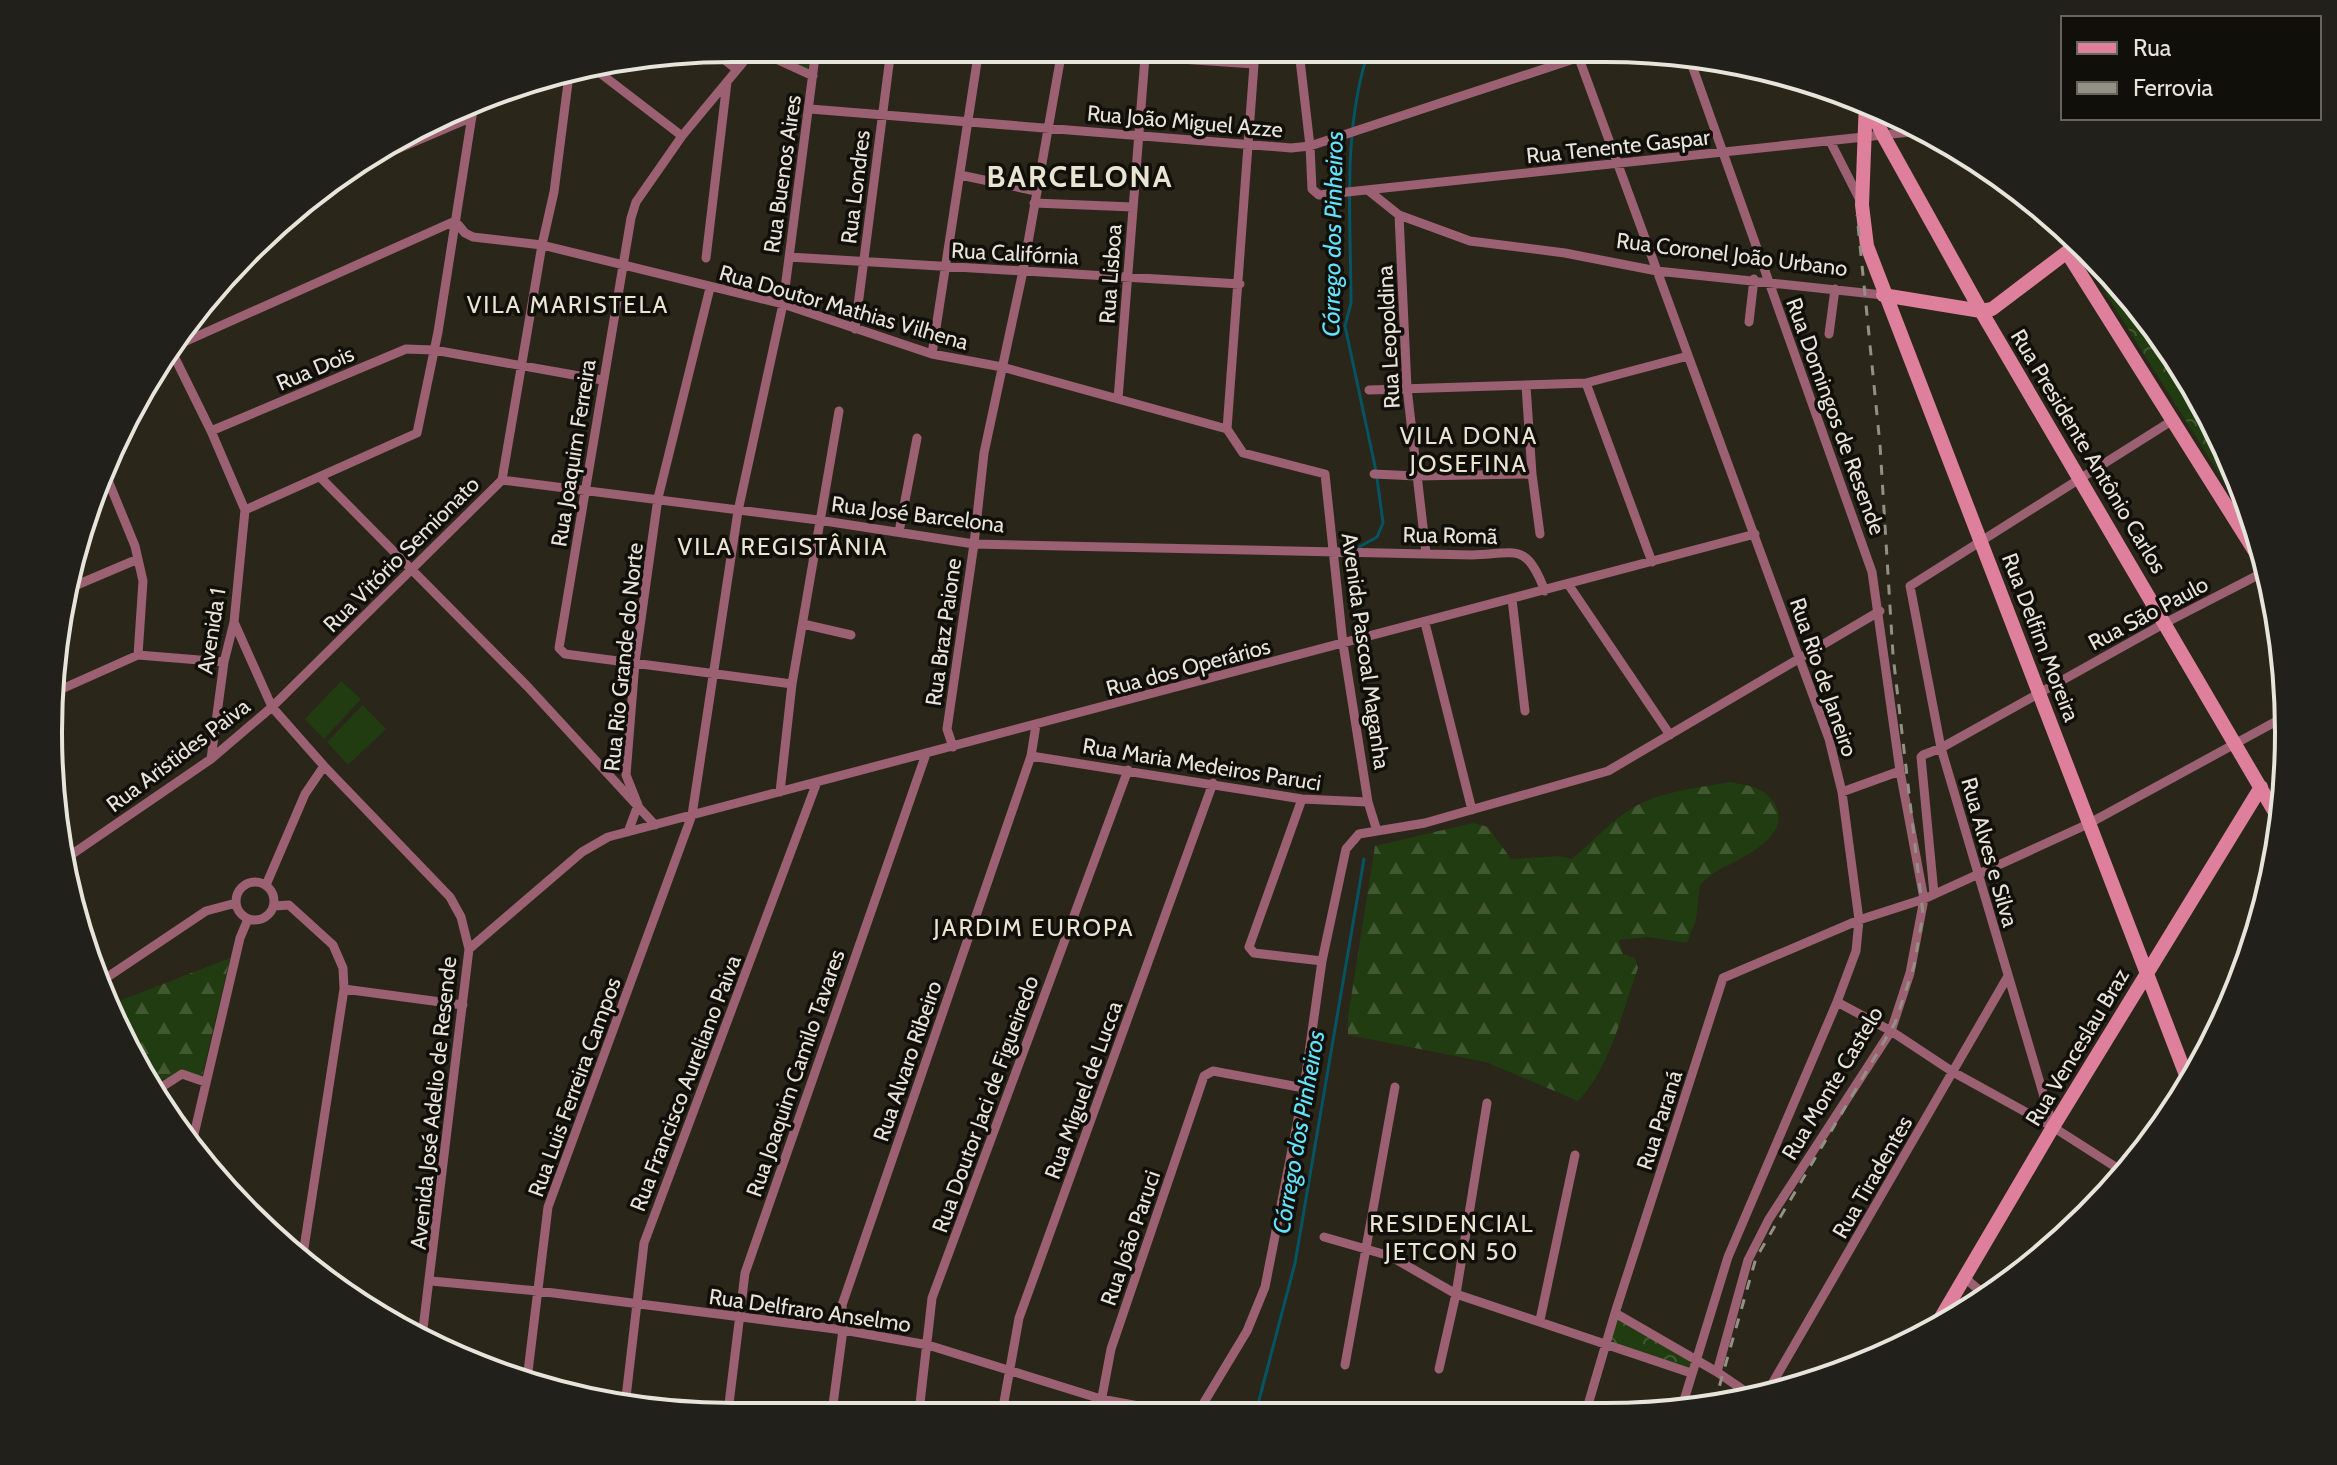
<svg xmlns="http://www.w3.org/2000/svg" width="2337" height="1465" viewBox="0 0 2337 1465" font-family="Cabin,sans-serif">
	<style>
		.grass { fill: #213c10 }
		.forest { fill: url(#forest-firs) }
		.park { fill: url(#park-crowns) }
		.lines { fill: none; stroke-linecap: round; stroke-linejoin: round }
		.stream { stroke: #055463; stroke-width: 3 }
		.street { stroke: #9b6071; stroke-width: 9 }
		.secondary { stroke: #de7f9c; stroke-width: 14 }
		.rail { stroke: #939085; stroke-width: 3; stroke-dasharray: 10 10; stroke-linecap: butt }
		.labels { text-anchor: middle; stroke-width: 7; stroke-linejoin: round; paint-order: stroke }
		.street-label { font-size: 22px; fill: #e7e4db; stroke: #110f09 }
		.water-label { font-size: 24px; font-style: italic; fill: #62e3ff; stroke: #110f09 }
		.neighbourhood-label { font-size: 24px; letter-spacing: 2px; fill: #eae4d3; stroke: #110f09 }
		.district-label { font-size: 30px; font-weight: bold; letter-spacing: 2px; fill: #eae4d3; stroke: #110f09 }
		.rim { fill: none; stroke: #e7e4db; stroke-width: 4 }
	</style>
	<defs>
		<pattern id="forest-firs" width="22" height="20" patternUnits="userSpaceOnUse" patternTransform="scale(2)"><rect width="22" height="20" fill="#213c10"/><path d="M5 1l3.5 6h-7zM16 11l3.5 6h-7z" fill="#415832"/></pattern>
		<pattern id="park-crowns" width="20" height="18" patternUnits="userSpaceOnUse" patternTransform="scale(2)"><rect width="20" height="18" fill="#213c10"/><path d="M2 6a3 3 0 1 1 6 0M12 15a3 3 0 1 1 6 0" fill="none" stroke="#415832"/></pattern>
	</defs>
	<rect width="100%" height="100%" fill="#2a2619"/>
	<path class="grass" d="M 341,681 L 361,699 L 324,739 L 305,719 Z
		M 363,705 L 386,729 L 348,765 L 327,742 Z"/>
	<path class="forest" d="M 1730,782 C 1749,786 1769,787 1777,809 C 1789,840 1735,861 1715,872 C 1710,875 1705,881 1700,885 L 1696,920 L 1687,943 L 1648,937 L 1619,940 L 1623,954 L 1635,958 L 1638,968 C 1622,1011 1611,1067 1578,1101 L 1486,1062 L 1348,1035 L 1348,1017 L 1375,846 L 1473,823 L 1488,827 L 1511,859 L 1559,856 L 1572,859 C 1592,842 1611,821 1634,807 C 1661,791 1699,788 1730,782 Z
		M 230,958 L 202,1076 L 205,1082 L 182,1074 L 150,1083 L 114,1003 Z"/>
	<path class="park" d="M 762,48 L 811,48 L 808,71 Z
		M 2097,260 L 2119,282 L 2198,391 L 2253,513 L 2259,537 L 2095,276 Z
		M 1617,1318 L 1691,1361 L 1689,1369 L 1608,1343 Z"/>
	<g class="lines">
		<path class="stream" d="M 1368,52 C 1342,133 1351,219 1351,303 L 1345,326 L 1376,471
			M 1359,547 L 1377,537 L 1383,523 L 1377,478
			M 1257,1408 L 1295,1263 L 1364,859"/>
		<path class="street" d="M 755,48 L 682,136 L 636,202 L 631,218 L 559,648 L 565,654 L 792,684
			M 754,49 L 813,76
			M 1046,50 L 1254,64
			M 714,51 L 736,69
			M 1299,51 L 1310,146 L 1312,189 L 1319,195 L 1920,131
			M 1577,53 L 1829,739 L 1842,792 L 1859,920 L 1856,951 L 1837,1002 L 1728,1257 L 1681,1410
			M 1688,54 L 1872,572 L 1900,771 L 1924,899 L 1910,973 L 1891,1031 L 1769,1219 L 1748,1260 L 1717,1372
			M 596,70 L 682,136
			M 810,109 L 1291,148 L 1310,146 L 1592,53
			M 1830,141 L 1861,202
			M 341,173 L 472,117
			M 960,175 L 1036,191
			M 1369,191 L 1399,215 L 1470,241 L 1565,253 L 1657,271 L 1883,295
			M 1034,203 L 1133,207
			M 1399,215 L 1407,388 L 1426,553
			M 789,257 L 1240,284
			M 706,258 L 727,82
			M 1749,322 L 1754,279
			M 855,329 L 891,49
			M 1829,334 L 1835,289
			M 173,347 L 455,221 L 465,233 L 473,237 L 542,245 L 783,304 L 932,354 L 1002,367 L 1227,429
			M 171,350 L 211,431 L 245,510 L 234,622 L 224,662 L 211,759
			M 932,354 L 979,49
			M 1586,383 L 1652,562
			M 1526,386 L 1532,474 L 1540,534
			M 1369,390 L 1586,383 L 1688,356
			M 1118,399 L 1145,57
			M 1227,429 L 1243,453 L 1325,474 L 1343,644 L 1368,802 L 1377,831
			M 1227,429 L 1255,51
			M 211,431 L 406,349 L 434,350 L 602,380
			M 105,473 L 135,546 L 143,581 L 138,655
			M 1374,474 L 1416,476 L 1532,474
			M 320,477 L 527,686 L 655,825
			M 502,480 L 818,520 L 974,544 L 1472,555 C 1519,553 1526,543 1545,591
			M 245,510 L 417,433 L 438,332 L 474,103
			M 899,532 L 917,438
			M 1568,584 L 1670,735
			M 72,587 L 138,559
			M 1512,599 L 1525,711
			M 234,622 L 272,707 L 324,766 L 450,897 L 461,917 L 469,949 L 422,1337
			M 1425,623 L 1472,810
			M 803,624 L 851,635
			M 55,692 L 138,655 L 224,662
			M 953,747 L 947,729 L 974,544 L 984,453 L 1023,271 L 1062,50
			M 1031,756 L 1302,799 L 1368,802
			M 780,792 L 792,684 L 839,411
			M 1842,792 L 1900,771
			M 1302,799 L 1249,947 L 1254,953 L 1322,961
			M 628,832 L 638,805 L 626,775 L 635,662 L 658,498 L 710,288
			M 65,859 L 211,759 L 272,707 L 502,480 L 542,245 L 554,192 L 569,75
			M236 901a19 19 0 1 1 38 0a19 19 0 1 1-38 0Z
			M 266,885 L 305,794 L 324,766
			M 1934,894 L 1921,757 L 1923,755 L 1941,748 L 2165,623 L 2266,571
			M 274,906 L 289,905 L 333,945 L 343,968 L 344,989 L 302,1261
			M 469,949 L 582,852 L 608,837 L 1755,534
			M 103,980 L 206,911 L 236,903
			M 344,989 L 463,1005
			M 1837,1002 L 1891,1031 L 1953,1072 L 2053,1127 L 2125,1173
			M 154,1092 L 182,1074 L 205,1082
			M 2053,1127 L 1941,748 L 1910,586 L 2173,420
			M 192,1143 L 240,938 L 248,919
			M 1324,1237 L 1390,1256 L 1456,1294 L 1691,1373
			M 1965,1278 L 1987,1297
			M 431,1281 L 538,1291 L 843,1330 L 928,1345 L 1101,1399 L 1176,1413
			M 1615,1313 L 1717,1372 L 1755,1398
			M 1540,1320 L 1575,1155
			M 1345,1365 L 1395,1087
			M 1439,1369 L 1456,1294 L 1487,1103
			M 527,1380 L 548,1207 L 692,815 L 738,511 L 783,304 L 816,49
			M 1765,1396 L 2008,976
			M 625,1406 L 644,1243 L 817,782
			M 728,1412 L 745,1273 L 926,754
			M 832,1412 L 843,1330 L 842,1305 L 1031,756 L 1036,725
			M 919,1412 L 932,1298 L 1128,770
			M 1002,1413 L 1019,1318 L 1213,783
			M 1099,1413 L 1111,1349 L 1204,1076 L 1213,1071 L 1304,1088
			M 1197,1414 L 1247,1331 L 1265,1287 L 1304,1088 L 1322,961 L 1346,849 L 1359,834 L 1425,823 L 1608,771 L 1880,611
			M 1585,1415 L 1615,1313 L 1723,978 L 1859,920 L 1924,899 L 2088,824 L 2286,716"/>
		<path class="secondary" d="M 1866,100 L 1862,205 L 1867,246 L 2189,1083
			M 1868,103 L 1883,135 L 1981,311 L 2280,821
			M 2068,254 L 2266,569
			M 1883,295 L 1981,311 L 1992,309 L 2079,243
			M 1933,1331 L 2053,1127 L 2261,787"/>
		<path class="rail" d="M 1714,1405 L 1756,1258 L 1895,1023 L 1914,966 L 1923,914 L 1893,655 L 1880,445 L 1857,215"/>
	</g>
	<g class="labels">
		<g class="street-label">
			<text transform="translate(1185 121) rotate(5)" y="8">Rua João Miguel Azze</text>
			<text transform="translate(1618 146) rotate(-6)" y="8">Rua Tenente Gaspar</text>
			<text transform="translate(782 174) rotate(-82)" y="8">Rua Buenos Aires</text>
			<text transform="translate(855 187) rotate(-83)" y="8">Rua Londres</text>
			<text transform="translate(1015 253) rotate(3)" y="8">Rua Califórnia</text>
			<text transform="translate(1732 254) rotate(7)" y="8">Rua Coronel João Urbano</text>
			<text transform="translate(1110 274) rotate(-86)" y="8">Rua Lisboa</text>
			<text transform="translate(844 307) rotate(16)" y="8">Rua Doutor Mathias Vilhena</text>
			<text transform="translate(1388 337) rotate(-93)" y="8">Rua Leopoldina</text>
			<text transform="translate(315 368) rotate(-23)" y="8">Rua Dois</text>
			<text transform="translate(1836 416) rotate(70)" y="8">Rua Domingos de Resende</text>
			<text transform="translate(2089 451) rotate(59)" y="8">Rua Presidente Antônio Carlos</text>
			<text transform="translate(573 453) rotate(-81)" y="8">Rua Joaquim Ferreira</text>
			<text transform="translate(918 514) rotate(7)" y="8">Rua José Barcelona</text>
			<text transform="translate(1450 535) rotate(1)" y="8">Rua Romã</text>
			<text transform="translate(401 554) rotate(-45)" y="8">Rua Vitório Semionato</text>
			<text transform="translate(2148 613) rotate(-28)" y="8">Rua São Paulo</text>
			<text transform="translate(211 631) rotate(-81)" y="8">Avenida 1</text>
			<text transform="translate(943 632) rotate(-82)" y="8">Rua Braz Paione</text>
			<text transform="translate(2041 637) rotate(69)" y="8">Rua Delfim Moreira</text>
			<text transform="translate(1366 651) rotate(82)" y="8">Avenida Pascoal Maganha</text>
			<text transform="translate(623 657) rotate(-84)" y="8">Rua Rio Grande do Norte</text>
			<text transform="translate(1188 667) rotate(-15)" y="8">Rua dos Operários</text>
			<text transform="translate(1824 677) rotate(71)" y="8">Rua Rio de Janeiro</text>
			<text transform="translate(178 755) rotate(-37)" y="8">Rua Aristides Paiva</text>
			<text transform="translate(1202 764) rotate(9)" y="8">Rua Maria Medeiros Paruci</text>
			<text transform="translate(1990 852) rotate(74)" y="8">Rua Alves e Silva</text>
			<text transform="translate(2077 1047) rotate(-59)" y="8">Rua Venceslau Braz</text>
			<text transform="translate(907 1061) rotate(-71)" y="8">Rua Alvaro Ribeiro</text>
			<text transform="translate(795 1073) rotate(-71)" y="8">Rua Joaquim Camilo Tavares</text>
			<text transform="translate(685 1083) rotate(-69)" y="8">Rua Francisco Aureliano Paiva</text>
			<text transform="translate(1832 1083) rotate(-59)" y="8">Rua Monte Castelo</text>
			<text transform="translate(574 1087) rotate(-70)" y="8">Rua Luis Ferreira Campos</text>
			<text transform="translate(1083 1090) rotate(-70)" y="8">Rua Miguel de Lucca</text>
			<text transform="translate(433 1103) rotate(-84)" y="8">Avenida José Adelio de Resende</text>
			<text transform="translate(985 1104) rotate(-70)" y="8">Rua Doutor Jaci de Figueiredo</text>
			<text transform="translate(1659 1120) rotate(-72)" y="8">Rua Paraná</text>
			<text transform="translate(1872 1177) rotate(-60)" y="8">Rua Tiradentes</text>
			<text transform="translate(1130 1238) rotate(-71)" y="8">Rua João Paruci</text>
			<text transform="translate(810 1310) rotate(8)" y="8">Rua Delfraro Anselmo</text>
		</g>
		<g class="water-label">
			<text transform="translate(1333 234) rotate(-89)" y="8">Córrego dos Pinheiros</text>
			<text transform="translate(1299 1132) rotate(-80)" y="8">Córrego dos Pinheiros</text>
		</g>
		<g class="neighbourhood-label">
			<text x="568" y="313">VILA MARISTELA</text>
			<text x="1469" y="444">VILA DONA<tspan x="1469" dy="28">JOSEFINA</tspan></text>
			<text x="783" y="555">VILA REGISTÂNIA</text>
			<text x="1034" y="936">JARDIM EUROPA</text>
			<text x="1452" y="1232">RESIDENCIAL<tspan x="1452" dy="28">JETCON 50</tspan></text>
		</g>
		<g class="district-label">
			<text x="1080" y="187">BARCELONA</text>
		</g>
	</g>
	<path d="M0 0H2337V1465H0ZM732 62H1605A670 670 0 0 1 2275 732V733A670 670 0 0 1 1605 1403H732A670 670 0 0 1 62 733V732A670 670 0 0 1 732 62Z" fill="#22201a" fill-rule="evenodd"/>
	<path class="rim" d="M732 62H1605A670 670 0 0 1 2275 732V733A670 670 0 0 1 1605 1403H732A670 670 0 0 1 62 733V732A670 670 0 0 1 732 62Z"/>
	<rect x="2061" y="16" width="260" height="104" fill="#110f09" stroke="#67645d" stroke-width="2"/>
	<rect x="2077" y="42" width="40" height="12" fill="#de7f9c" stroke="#67645d" stroke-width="2"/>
	<text x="2133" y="56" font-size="24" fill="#e7e4db">Rua</text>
	<rect x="2077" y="82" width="40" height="12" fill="#939085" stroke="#67645d" stroke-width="2"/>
	<text x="2133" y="96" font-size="24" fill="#e7e4db">Ferrovia</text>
</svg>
